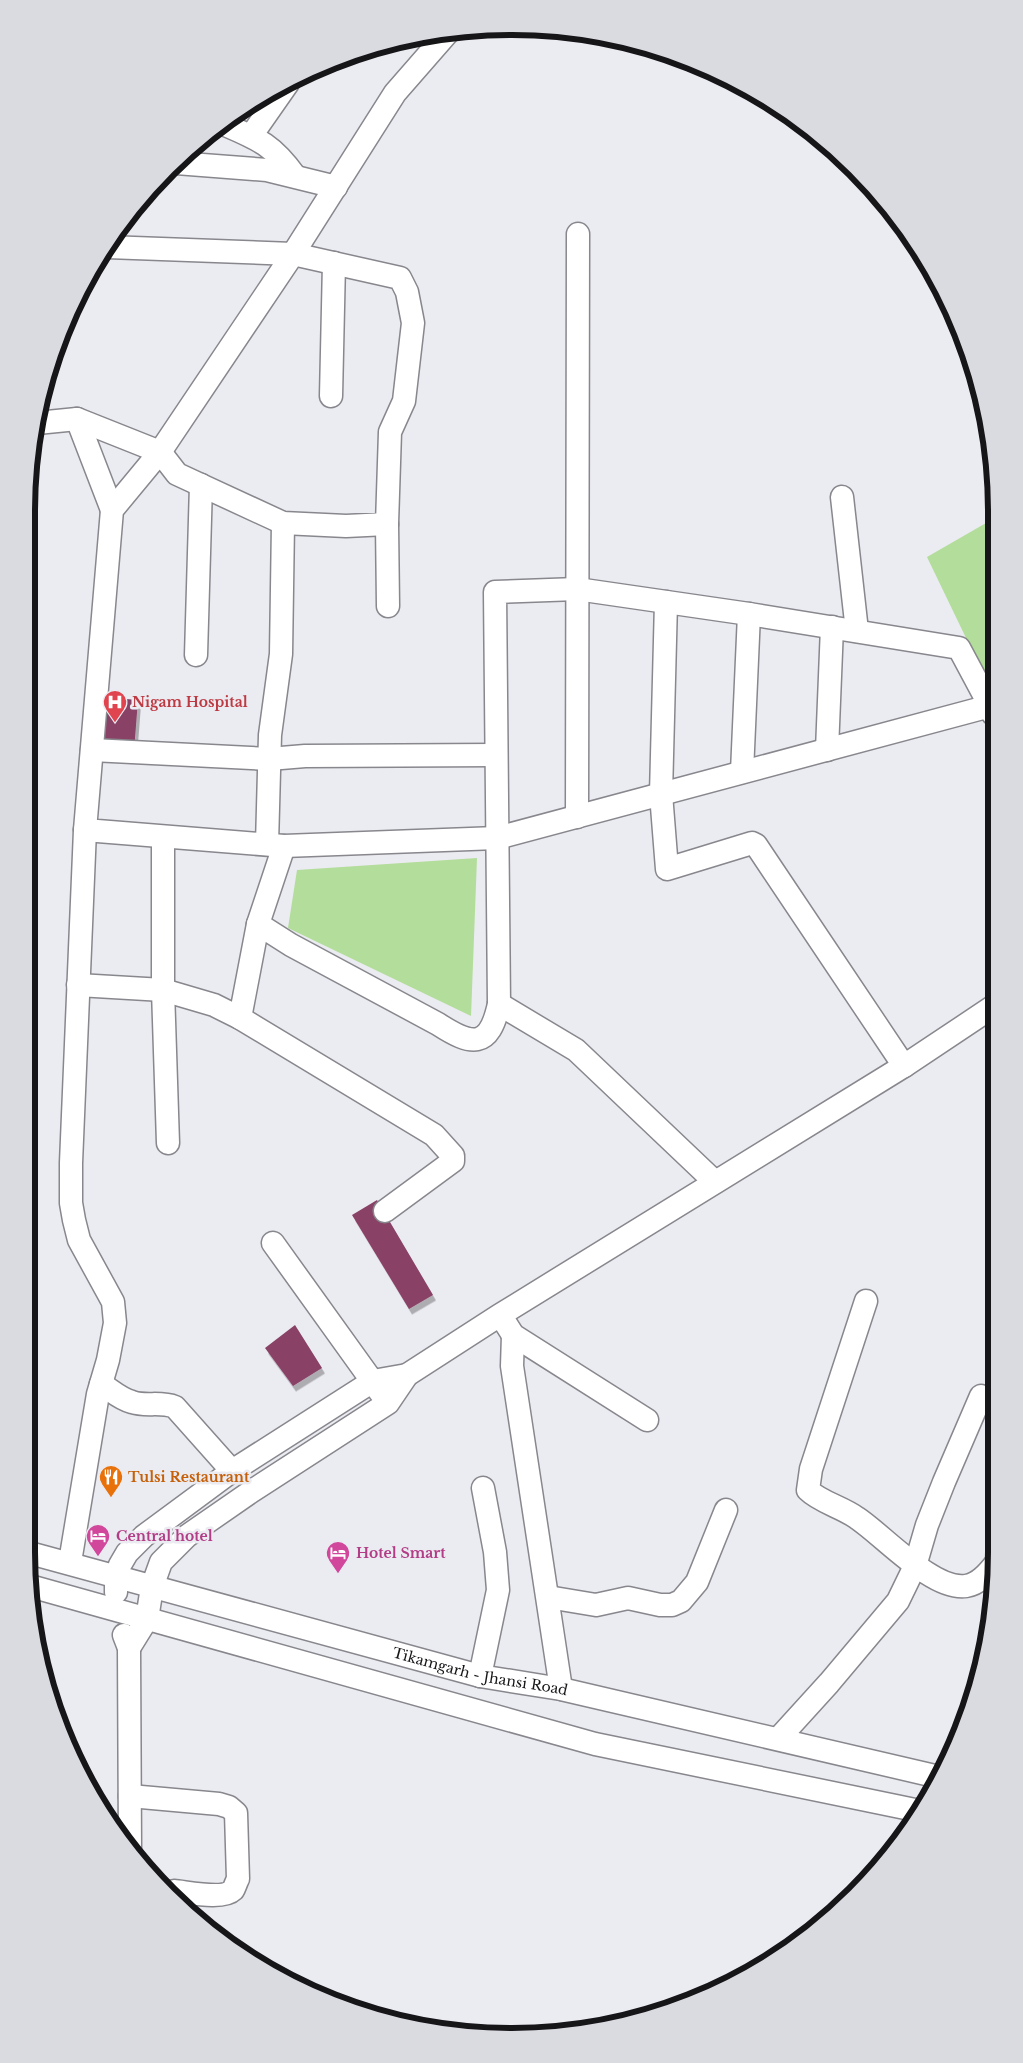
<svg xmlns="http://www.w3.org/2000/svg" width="1023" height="2063" viewBox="0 0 1023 2063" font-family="'Libre Baskerville',serif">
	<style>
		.green { fill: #b3dd9a }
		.building { fill: #894266; filter: url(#shadow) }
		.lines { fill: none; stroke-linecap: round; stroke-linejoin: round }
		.minor-casing { stroke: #87878d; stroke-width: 25 }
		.minor { stroke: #fff; stroke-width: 22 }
		.labels { text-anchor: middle; stroke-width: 5; stroke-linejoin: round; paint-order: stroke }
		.health-label { font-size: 14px; font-weight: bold; fill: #be3a42; stroke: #ebebf2; text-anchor: start }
		.food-label { font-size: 14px; font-weight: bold; fill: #c56008; stroke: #ebebf2; text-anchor: start }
		.hotel-label { font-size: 14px; font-weight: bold; fill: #b23c85; stroke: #ebebf2; text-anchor: start }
		.street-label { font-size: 14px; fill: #161619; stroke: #ebebf2 }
		.rim { fill: none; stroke: #161619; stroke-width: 6 }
	</style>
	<defs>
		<filter id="shadow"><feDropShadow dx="3" dy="5.5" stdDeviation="0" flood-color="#0004"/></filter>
	</defs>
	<rect width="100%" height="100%" fill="#ebebf2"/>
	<path class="green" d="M 993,519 L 993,694 L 927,557 Z
		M 477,858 L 471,1016 L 288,928 L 297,870 Z"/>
	<path class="building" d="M 103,697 L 138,700 L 134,751 L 99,747 Z
		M 377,1200 L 433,1295 L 409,1309 L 352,1215 Z
		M 295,1325 L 322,1368 L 293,1386 L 265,1348 Z"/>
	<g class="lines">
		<g class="minor-casing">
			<g id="minor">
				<path d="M 450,30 L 395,93 L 293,254 L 160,452 L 112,510 L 85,830 L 284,846 L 497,838 L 990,706 L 993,714"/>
				<path d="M 223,124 C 258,139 272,144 295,176"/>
				<path d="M 251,136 L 288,83"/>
				<path d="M 176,163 L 267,170 L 336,187"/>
				<path d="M 331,396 L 334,263"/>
				<path d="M 77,419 L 112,510"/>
				<path d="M 37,423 L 77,419 L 160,452 L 177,474 L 283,523 L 346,526 L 387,524 L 390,432 L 404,401 L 413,323 L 407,292 L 400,278 L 293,254 L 107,247"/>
				<path d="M 842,497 L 857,631"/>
				<path d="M 387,524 L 388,606"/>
				<path d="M 666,602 L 661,794 L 667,869 L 752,843 L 756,845 L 904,1066"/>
				<path d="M 196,655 L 201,485"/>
				<path d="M 92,750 L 269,759 L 305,756 L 496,755"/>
				<path d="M 827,750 L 832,627"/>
				<path d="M 742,772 L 749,614"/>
				<path d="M 577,817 L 578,234"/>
				<path d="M 163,837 L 163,990 L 168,1143"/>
				<path d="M 267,844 L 270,735 L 281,654 L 283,523"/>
				<path d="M 284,846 L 258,924 L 291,945 L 438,1024 C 472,1046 489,1049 499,1004 L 495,592 L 577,589 L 749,614 L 959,648 L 990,706"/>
				<path d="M 78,985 L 163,990 L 214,1005 L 240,1018 L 434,1135 L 453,1156 L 453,1161 L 385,1211"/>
				<path d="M 499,1004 L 576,1050 L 715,1182"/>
				<path d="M 240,1018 L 258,924"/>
				<path d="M 273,1243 L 380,1392"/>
				<path d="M 866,1301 L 811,1469 L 808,1490 C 820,1502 842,1507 857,1518 C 883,1535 933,1591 966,1586 C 979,1584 988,1573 996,1563"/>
				<path d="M 506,1324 L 513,1335 L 647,1420"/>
				<path d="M 513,1335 L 512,1366 L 561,1689"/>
				<path d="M 101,1384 C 111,1390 120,1399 132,1402 C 146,1407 160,1401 175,1407 L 232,1471"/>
				<path id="s1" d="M 26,1552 L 480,1676 L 561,1689 L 939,1777"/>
				<path d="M 70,1562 L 98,1394 L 108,1360 L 115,1323 L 113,1302 L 79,1240 L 74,1220 L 71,1203 L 71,1163 L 85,830"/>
				<path d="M 30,1586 L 595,1744 L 915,1810"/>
				<path d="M 116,1592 L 116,1577 L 120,1565 L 127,1553 L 144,1536 L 232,1471 L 373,1381 L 407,1375"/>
				<path d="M 548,1597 L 596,1605 L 628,1598 L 660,1605 L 672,1605 L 681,1601 L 697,1582 L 726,1510"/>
				<path d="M 124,1635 L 129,1648 L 130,1850"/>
				<path d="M 129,1648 L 147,1619 L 152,1587 L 161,1562 L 187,1536 L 252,1491 L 388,1403 L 407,1375 L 500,1315 L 904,1066 L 994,1006"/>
				<path d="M 480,1676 L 498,1590 L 495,1552 L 483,1488"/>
				<path d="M 779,1738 L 829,1683 L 898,1601 L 915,1566 L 927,1525 L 944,1482 L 981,1396"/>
				<path d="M 130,1796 L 219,1804 L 229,1807 L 236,1813 L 238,1879 C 236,1882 235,1887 233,1890 C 223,1900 187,1892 174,1891"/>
			</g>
		</g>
		<use href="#minor" class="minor"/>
	</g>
	<defs>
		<g id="hospital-pin" transform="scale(1.25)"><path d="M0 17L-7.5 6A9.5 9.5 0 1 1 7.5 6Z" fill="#e0444e" stroke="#ebebf2"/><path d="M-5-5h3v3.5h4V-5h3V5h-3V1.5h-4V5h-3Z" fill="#fff"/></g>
		<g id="restaurant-pin" transform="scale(1.25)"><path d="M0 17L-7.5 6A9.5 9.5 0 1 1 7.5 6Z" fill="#e8710a" stroke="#ebebf2"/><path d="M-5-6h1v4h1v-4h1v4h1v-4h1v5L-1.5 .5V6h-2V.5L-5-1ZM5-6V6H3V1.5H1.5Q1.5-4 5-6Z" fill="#fff"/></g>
		<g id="hotel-pin" transform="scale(1.25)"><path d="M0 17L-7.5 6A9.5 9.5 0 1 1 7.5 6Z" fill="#d1479c" stroke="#ebebf2"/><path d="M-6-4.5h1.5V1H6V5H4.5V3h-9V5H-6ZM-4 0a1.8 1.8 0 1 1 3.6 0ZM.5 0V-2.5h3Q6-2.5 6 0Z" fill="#fff"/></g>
	</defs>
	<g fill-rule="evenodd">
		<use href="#hospital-pin" x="115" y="702"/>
		<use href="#restaurant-pin" x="111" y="1477"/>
		<use href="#hotel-pin" x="98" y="1536"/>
		<use href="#hotel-pin" x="338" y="1553"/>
	</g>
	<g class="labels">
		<g class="health-label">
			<text x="132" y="707">Nigam Hospital</text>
		</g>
		<g class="food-label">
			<text x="128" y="1482">Tulsi Restaurant</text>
		</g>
		<g class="hotel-label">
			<text x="116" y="1541">Central hotel</text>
			<text x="356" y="1558">Hotel Smart</text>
		</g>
		<g class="street-label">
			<text dy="5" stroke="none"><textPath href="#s1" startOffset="470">Tikamgarh - Jhansi Road</textPath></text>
		</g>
	</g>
	<path d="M0 0H1023V2063H0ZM511 35H512A476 476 0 0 1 988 511V1552A476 476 0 0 1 512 2028H511A476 476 0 0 1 35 1552V511A476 476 0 0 1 511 35Z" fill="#dadae1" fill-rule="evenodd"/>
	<path class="rim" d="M511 35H512A476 476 0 0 1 988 511V1552A476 476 0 0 1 512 2028H511A476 476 0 0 1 35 1552V511A476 476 0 0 1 511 35Z"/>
</svg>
